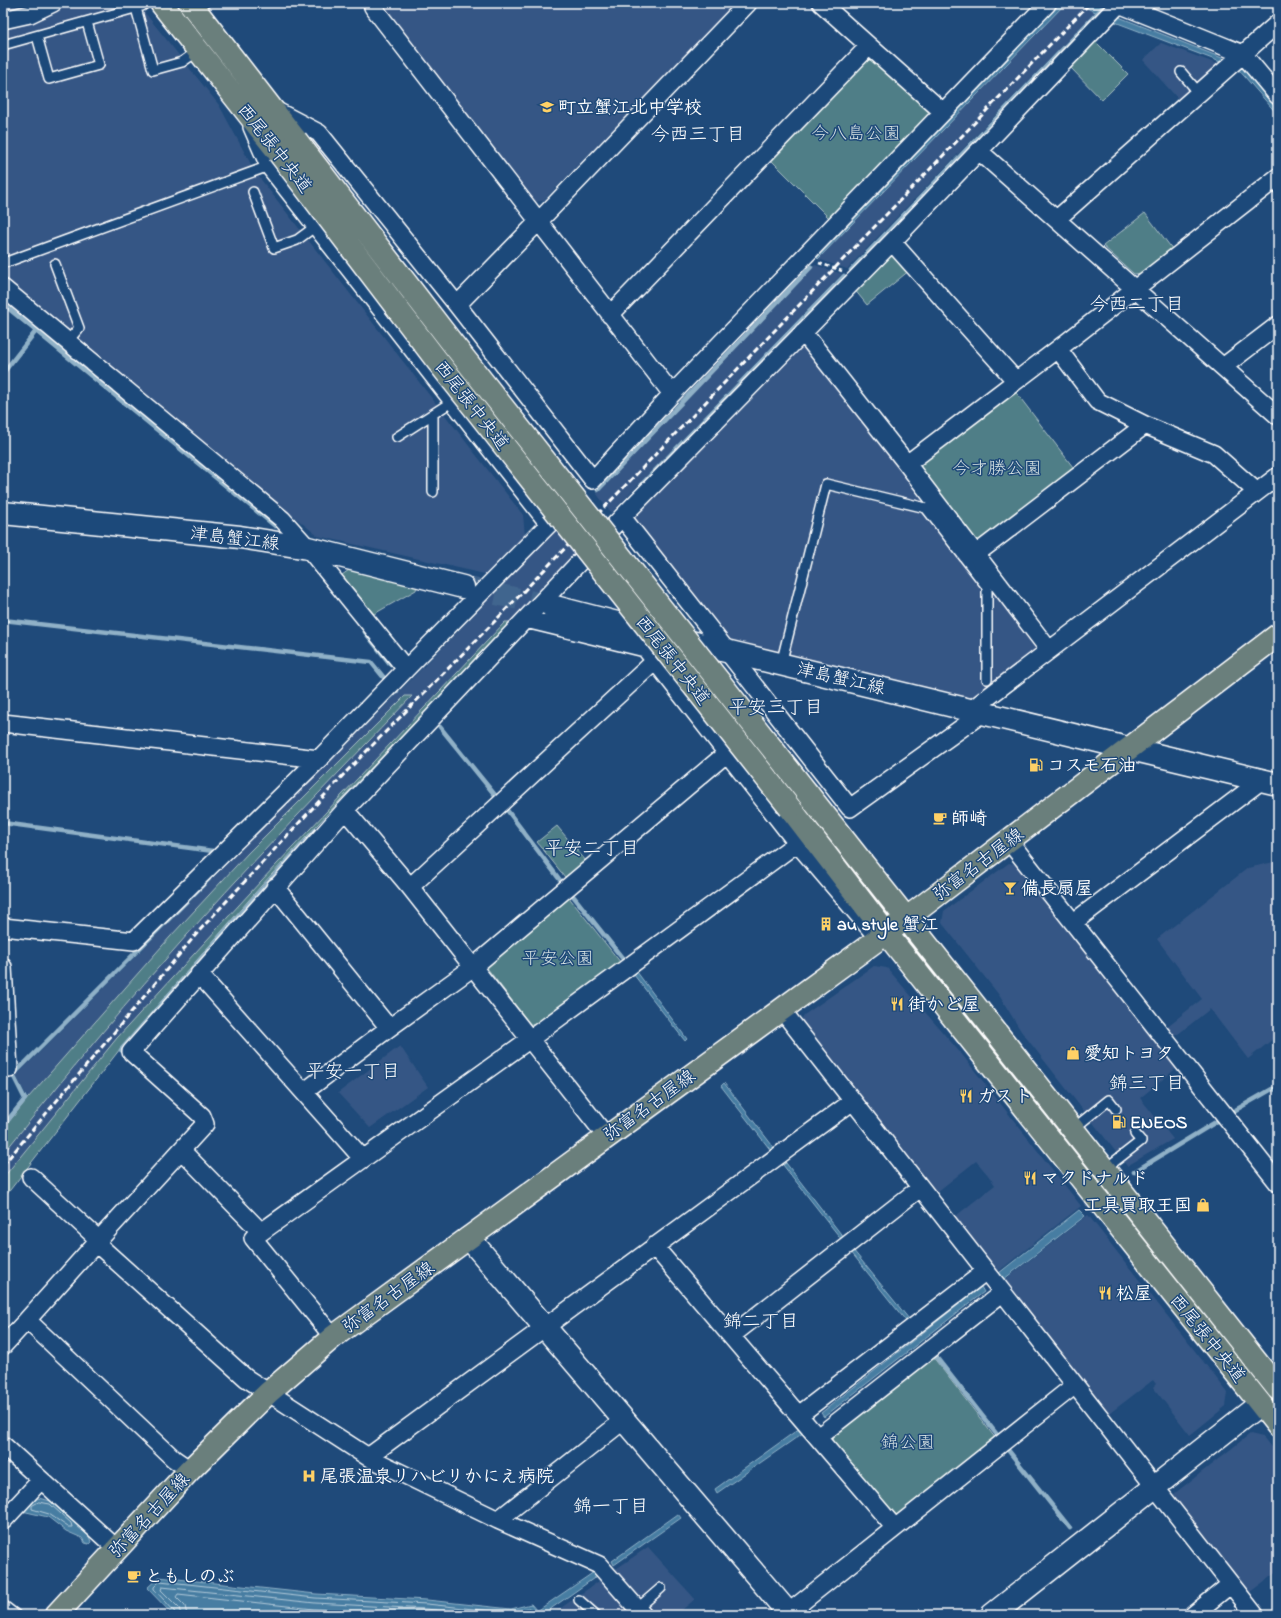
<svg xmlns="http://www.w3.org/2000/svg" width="1281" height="1618" viewBox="0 0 1281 1618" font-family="'Indie Flower','Klee One',sans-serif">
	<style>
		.built { fill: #365785 }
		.green { fill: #507e87; stroke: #a8bec3 }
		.water { fill: #467da2; stroke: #90b1c7 }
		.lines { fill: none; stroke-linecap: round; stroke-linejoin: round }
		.shore { stroke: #b5cbda; stroke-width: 1 }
		.stream { stroke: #90b1c7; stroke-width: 4.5 }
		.secondary-tunnel { stroke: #41658e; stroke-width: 22; stroke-dasharray: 22 11; stroke-linecap: butt }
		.service-casing { stroke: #fff; stroke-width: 12 }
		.minor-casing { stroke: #fff; stroke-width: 20 }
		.tertiary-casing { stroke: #fff; stroke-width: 25 }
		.secondary-casing { stroke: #fff; stroke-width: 25 }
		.primary-casing { stroke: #fff; stroke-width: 25 }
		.path { stroke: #fff; stroke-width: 2.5; stroke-dasharray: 4 3; stroke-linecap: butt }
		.service { stroke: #1f4a7a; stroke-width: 9 }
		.minor { stroke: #1f4a7a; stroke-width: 17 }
		.tertiary { stroke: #1f4a7a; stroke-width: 22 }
		.secondary { stroke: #1f4a7a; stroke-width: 22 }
		.primary { stroke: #6b7f7c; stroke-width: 22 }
		.rail { stroke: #fff; stroke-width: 3; stroke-dasharray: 6 3; stroke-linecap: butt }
		.primary-bridge-casing { stroke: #fff; stroke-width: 25; stroke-linecap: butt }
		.primary-bridge { stroke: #6b7f7c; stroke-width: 22 }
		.labels { text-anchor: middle; stroke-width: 3; stroke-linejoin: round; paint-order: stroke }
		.poi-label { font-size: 18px; font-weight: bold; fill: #fff; stroke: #1f4a7a; text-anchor: start }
		.park-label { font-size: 18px; fill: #d3dfe1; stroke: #1f4a7a }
		.street-label { font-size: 18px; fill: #fff; stroke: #1f4a7a }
		.neighbourhood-label { font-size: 19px; fill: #fff; stroke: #1f4a7a }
	</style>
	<rect width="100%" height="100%" fill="#1f4a7a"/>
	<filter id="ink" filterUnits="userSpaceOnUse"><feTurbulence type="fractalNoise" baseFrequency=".025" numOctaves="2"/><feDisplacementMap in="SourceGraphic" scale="8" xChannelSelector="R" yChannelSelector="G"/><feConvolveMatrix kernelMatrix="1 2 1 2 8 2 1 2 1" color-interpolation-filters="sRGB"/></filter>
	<g filter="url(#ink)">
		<path class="built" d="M 3,3 L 33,3 L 15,10 L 3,12 Z
			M 79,3 L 137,3 L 219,105 L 255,172 L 523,515 L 525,536 L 485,574 L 318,536 L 3,280 L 3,27 L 42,18 L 65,7 Z
			M 362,3 L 736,3 L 543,201 L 532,202 L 366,12 Z
			M 1066,3 L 1080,5 L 1095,12 L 847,269 L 818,259 Z
			M 1161,43 L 1220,65 L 1180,101 L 1143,60 Z
			M 815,265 L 842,274 L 611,513 L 597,494 Z
			M 799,346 L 806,346 L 1036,648 L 1035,654 L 978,698 L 960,699 L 722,638 L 634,523 L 635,515 Z
			M 560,526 L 579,552 L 341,799 L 261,886 L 120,1049 L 3,1199 L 3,1129 L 28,1098 L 16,1076 L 401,690 Z
			M 1278,861 L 1278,1045 L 1273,1039 L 1248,1059 L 1210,1009 L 1173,1038 L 1165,1028 L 1202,999 L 1157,939 L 1248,868 Z
			M 1009,863 L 1018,865 L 1178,1067 L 1140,1098 L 1173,1139 L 1127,1166 L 1021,1031 L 999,995 L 942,923 L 944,911 Z
			M 874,966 L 887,968 L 963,1056 L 1081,1206 L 995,1274 L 952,1219 L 995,1185 L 988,1175 L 976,1161 L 933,1195 L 799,1023 L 804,1015 Z
			M 400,1046 L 428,1087 L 370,1128 L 338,1093 Z
			M 1088,1215 L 1228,1393 L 1226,1406 L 1190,1435 L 1153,1387 L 1156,1384 L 1153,1380 L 1106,1416 L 1002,1282 Z
			M 1250,1434 L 1263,1437 L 1278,1456 L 1278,1571 L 1246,1595 L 1174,1502 L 1174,1494 Z
			M 648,1547 L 695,1599 L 676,1615 L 653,1615 L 613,1571 Z
			M 602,1579 L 635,1615 L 551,1615 Z"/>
		<path class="green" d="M 1094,40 L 1128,74 L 1102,100 L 1069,66 Z
			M 867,60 L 879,61 L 928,110 L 929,119 L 831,220 L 771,160 Z
			M 1145,213 L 1173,250 L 1143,273 L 1134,274 L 1103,246 Z
			M 895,253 L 910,270 L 867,305 L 854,289 L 886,256 Z
			M 1015,391 L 1076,471 L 982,542 L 974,541 L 920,470 L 922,463 Z
			M 354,569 L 417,585 L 416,590 L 374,614 L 342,575 L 349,570 Z
			M 505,622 L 512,622 L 341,799 L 261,886 L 120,1049 L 3,1199 L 3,1178 L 117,1038 L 261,881 Z
			M 405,696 L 412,696 C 329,783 244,869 165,960 C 109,1023 56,1088 3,1154 L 3,1129 L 28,1098 L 170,937 L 248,853 Z
			M 557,826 L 586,861 L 565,877 L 537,842 Z
			M 567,895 L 621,963 L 535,1025 L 530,1024 L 487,968 L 488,961 Z
			M 933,1357 L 996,1439 L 899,1516 L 894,1516 L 832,1441 L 833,1436 Z"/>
		<path class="water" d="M 1061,3 L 1066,3 L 818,259 L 817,258 Z
			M 1067,3 L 1097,3 L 1105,9 L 1100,14 L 1080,5 Z
			M 1119,17 L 1227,60 L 1223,63 L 1115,22 Z
			M 1241,66 L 1278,109 L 1278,115 L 1238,69 Z
			M 637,972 L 687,1039 L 685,1041 L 634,975 Z
			M 724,1083 L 775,1149 L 772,1152 L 721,1086 Z
			M 786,1163 L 844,1238 L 842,1240 L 783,1165 Z
			M 1079,1210 L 1085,1216 L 1004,1279 L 999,1273 Z
			M 853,1250 L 909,1319 L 906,1321 L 851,1252 Z
			M 981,1287 L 984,1292 L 824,1417 L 821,1413 Z
			M 800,1428 L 803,1433 L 717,1493 L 715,1489 Z
			M 38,1498 L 51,1501 L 89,1536 L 91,1542 L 89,1544 L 85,1543 L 82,1538 L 66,1531 L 48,1517 L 22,1511 L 3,1509 L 3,1499 L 24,1505 Z
			M 678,1514 L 681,1518 L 614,1565 L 612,1561 Z
			M 594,1572 L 597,1576 L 542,1615 L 173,1615 L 147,1588 L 159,1577 L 316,1594 L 427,1600 L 511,1609 L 531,1604 L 537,1611 Z"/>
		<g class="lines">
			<path class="shore" d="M 39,1502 L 50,1504 L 71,1523 L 72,1527 L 68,1527 L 49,1514 L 32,1509 L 32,1506 Z
				M 176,1615 L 174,1611 L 154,1589 L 154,1587 L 160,1581 L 315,1598 L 427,1604 L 510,1613 L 529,1608 L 536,1615
				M 181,1615 L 179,1608 L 161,1590 L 162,1587 L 315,1603 L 426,1609 L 481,1615
				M 187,1615 L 185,1606 L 176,1597 L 178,1594 L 314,1609 L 423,1615"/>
			<path class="stream" d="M 851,270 L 1107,3
				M 3,304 L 36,331 L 3,373
				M 36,331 L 275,526
				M 642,484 L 844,276
				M 598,490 L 811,267
				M 3,620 L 371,662 L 385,679
				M 365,632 L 391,665
				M 388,699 L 397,691
				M 440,727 L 495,795
				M 507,810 L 560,880
				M 3,823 L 213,851
				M 574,897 L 623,959
				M 121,1050 L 261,890 L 316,830
				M 1232,1112 L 1272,1089 L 1278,1090
				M 3,1126 L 25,1099 L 13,1075 L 209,879
				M 1134,1172 L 1219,1120
				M 936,1357 L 998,1436
				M 1008,1450 L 1070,1528"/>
			<path class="secondary-tunnel" d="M 464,587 L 551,606"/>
			<g class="service-casing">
				<path id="service" d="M 136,8 L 153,70 L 182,62 L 199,50
					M 37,36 L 49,79 L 99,65 L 87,22
					M 3,45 L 142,6 L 146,3
					M 1181,72 L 1199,93
					M 253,192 L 274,248 L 297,240 L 316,226
					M 3,262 L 4,263 L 269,166
					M 55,264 L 79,328 L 67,342
					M 433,414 L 433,492
					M 397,437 L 453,401
					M 781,664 L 826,484 L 926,508 L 987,587 L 987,679
					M 1073,1129 L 1109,1100 L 1116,1109
					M 1105,1169 L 1141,1141 L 1135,1134
					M 579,1600 L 596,1615
					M 3,1605 L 16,1615
					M 638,1608 L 661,1588"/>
			</g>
			<g class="minor-casing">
				<path id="minor" d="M 821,3 L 943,112
					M 1119,4 L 1243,54 L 1278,96
					M 373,7 L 672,394
					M 3,20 L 30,14 L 53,3
					M 275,110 L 319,133 L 457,305 L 593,480 L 672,394 L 1047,4 L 1044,3
					M 979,151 L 1278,416
					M 1057,219 L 1278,23
					M 892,242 L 1016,381
					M 3,288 L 282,519 L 308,548 L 406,669 L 549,524 L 269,166 L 252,127
					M 457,305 L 538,222 L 748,3
					M 610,315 L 869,46
					M 803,332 L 907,464 L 1049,650
					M 1058,349 L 1097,401 L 1145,425 L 1214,454 L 1257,492
					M 1223,367 L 1278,325
					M 907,464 L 1058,349 L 1278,177
					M 622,517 L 850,808 L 984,712
					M 976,554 L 1145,425
					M 526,619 L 645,648 L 797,843 L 873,932
					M 971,710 L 1278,476
					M 3,723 L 319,759
					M 345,810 L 410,887 L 606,1136
					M 1009,841 L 1278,1183
					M 275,887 L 389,1028
					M 410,887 L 655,661
					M 1074,922 L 1262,780
					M 3,927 L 134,941 L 319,759 L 406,669
					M 3,967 L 9,1069
					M 199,974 L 362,1158
					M 781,1009 L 1255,1615
					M 304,1092 L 389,1028 L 472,968 L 727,753
					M 181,1150 L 261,1232
					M 31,1177 L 99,1240
					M 96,1243 L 205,1124 L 202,1116 L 131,1052 L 345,810 L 622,517 L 892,242 L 1120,3
					M 654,1246 L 895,1528
					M 731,1336 L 920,1188
					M 333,1337 L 253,1238 L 530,1039 L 797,843
					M 3,1346 L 27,1320
					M 799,1415 L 986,1271
					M 818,1437 L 1002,1293
					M 3,1445 L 117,1549
					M 368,1457 L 853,1101
					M 190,1470 L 174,1459 L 27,1320 L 96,1243 L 246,1378 L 368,1457 L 498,1520 L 599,1565 L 643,1615
					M 498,1520 L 624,1420
					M 3,1521 L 41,1480
					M 788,1613 L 1075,1385
					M 1193,1615 L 1231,1584"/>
			</g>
			<g class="tertiary-casing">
				<path id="tertiary" d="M 1131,749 L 1278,784
					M 469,1238 L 790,1615
					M 992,1615 L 1260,1404"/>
			</g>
			<g class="secondary-casing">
				<path id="secondary" d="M 3,513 L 240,537 L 308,548 L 463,587
					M 551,606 L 726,651 L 1131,749"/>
			</g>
			<g class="primary-casing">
				<path id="primary" d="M 161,3 L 279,153
					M 190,3 L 296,140
					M 808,794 L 1278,1389
					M 790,808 L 886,933 L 1278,1426
					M 56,1615 L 190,1470 L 268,1393 L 333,1337 L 907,918 L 1278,635"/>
			</g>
			<path class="path" d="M 819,263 L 842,271"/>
			<use href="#service" class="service"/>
			<use href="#minor" class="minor"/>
			<use href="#tertiary" class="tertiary"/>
			<use href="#secondary" class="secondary"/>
			<use href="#primary" class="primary"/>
			<path class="rail" d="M 3,1165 L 199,931 L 347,771 L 494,622 L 1090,3"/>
			<g class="primary-bridge-casing">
				<path id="primary-bridge" d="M 296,140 L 453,344 L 808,794
					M 279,153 L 435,358 L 790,808"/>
			</g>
			<use href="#primary-bridge" class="primary-bridge"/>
		</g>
	</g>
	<defs>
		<g id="school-bare" transform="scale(1.08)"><path d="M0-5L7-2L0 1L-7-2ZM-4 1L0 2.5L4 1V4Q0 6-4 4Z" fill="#ffd166" stroke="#1f4a7a" stroke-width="2.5" paint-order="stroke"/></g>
		<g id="fuel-bare" transform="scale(1.08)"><path d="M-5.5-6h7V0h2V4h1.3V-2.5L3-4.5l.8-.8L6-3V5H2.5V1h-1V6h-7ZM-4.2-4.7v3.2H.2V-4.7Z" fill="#ffd166" stroke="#1f4a7a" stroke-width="2.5" paint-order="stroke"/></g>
		<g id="cafe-bare" transform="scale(1.08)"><path d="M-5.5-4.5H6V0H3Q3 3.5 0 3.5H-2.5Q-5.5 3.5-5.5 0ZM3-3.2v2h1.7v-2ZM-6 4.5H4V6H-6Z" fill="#ffd166" stroke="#1f4a7a" stroke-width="2.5" paint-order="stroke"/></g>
		<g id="bar-bare" transform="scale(1.08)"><path d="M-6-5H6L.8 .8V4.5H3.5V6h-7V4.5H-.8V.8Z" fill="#ffd166" stroke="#1f4a7a" stroke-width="2.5" paint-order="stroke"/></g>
		<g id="building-bare" transform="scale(1.08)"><path d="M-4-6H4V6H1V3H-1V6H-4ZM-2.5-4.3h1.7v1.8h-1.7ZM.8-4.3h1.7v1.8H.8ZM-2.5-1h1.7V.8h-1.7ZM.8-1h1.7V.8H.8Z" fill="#ffd166" stroke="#1f4a7a" stroke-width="2.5" paint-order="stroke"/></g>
		<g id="restaurant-bare" transform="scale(1.08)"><path d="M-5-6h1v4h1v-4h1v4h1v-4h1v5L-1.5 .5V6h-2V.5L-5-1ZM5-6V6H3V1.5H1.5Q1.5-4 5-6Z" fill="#ffd166" stroke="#1f4a7a" stroke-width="2.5" paint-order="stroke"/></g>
		<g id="shop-bare" transform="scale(1.08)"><path d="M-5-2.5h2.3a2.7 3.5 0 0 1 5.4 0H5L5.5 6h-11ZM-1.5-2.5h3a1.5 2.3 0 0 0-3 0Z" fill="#ffd166" stroke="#1f4a7a" stroke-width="2.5" paint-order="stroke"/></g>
		<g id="hospital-bare" transform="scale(1.08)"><path d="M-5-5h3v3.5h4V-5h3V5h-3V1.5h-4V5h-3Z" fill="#ffd166" stroke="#1f4a7a" stroke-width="2.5" paint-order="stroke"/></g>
	</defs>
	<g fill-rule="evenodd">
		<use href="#school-bare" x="547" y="107"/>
		<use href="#fuel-bare" x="1036" y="765"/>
		<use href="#cafe-bare" x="940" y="818"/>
		<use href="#bar-bare" x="1010" y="888"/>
		<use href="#building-bare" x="826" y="924"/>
		<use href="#restaurant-bare" x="897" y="1004"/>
		<use href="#shop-bare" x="1073" y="1053"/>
		<use href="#restaurant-bare" x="966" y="1096"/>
		<use href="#fuel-bare" x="1119" y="1122"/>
		<use href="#restaurant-bare" x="1030" y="1178"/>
		<use href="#shop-bare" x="1203" y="1205"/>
		<use href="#restaurant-bare" x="1105" y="1293"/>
		<use href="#hospital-bare" x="309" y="1476"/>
		<use href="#cafe-bare" x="134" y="1576"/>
	</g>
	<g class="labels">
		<g class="poi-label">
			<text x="558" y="113">町立蟹江北中学校</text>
			<text x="1047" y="771">コスモ石油</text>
			<text x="951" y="824">師崎</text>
			<text x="1021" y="894">備長扇屋</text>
			<text x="837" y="930">au style 蟹江</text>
			<text x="908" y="1010">街かど屋</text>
			<text x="1084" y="1059">愛知トヨタ</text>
			<text x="977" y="1102">ガスト</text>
			<text x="1130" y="1128">ENEOS</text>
			<text x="1041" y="1184">マクドナルド</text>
			<text x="1192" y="1211" text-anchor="end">工具買取王国</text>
			<text x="1116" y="1299">松屋</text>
			<text x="320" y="1482">尾張温泉リハビリかにえ病院</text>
			<text x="145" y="1582">ともしのぶ</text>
		</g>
		<g class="park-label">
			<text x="856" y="139">今八島公園</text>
			<text x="997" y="474">今才勝公園</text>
			<text x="558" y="964">平安公園</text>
			<text x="908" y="1448">錦公園</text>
		</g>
		<g class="street-label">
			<text transform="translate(275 148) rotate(52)" y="6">西尾張中央道</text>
			<text transform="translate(472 405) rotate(52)" y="6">西尾張中央道</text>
			<text transform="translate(235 538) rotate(7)" y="6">津島蟹江線</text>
			<text transform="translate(673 660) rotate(52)" y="6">西尾張中央道</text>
			<text transform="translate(841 678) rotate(13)" y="6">津島蟹江線</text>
			<text transform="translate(978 864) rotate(-37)" y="6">弥富名古屋線</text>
			<text transform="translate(649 1105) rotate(-36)" y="6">弥富名古屋線</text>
			<text transform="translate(388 1297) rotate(-36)" y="6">弥富名古屋線</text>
			<text transform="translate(1208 1338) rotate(51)" y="6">西尾張中央道</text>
			<text transform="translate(149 1515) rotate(-47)" y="6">弥富名古屋線</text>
		</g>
		<g class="neighbourhood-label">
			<text x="698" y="140">今西三丁目</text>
			<text x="1137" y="310">今西二丁目</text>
			<text x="776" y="713">平安三丁目</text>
			<text x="592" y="854">平安二丁目</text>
			<text x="353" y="1077">平安一丁目</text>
			<text x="1147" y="1089">錦三丁目</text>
			<text x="761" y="1327">錦二丁目</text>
			<text x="611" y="1512">錦一丁目</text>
		</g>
	</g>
	<rect width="1281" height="1618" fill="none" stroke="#1f4a7a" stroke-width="16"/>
	<rect x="8" y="8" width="1265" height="1602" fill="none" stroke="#fff" stroke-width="1.5" filter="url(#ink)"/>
</svg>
